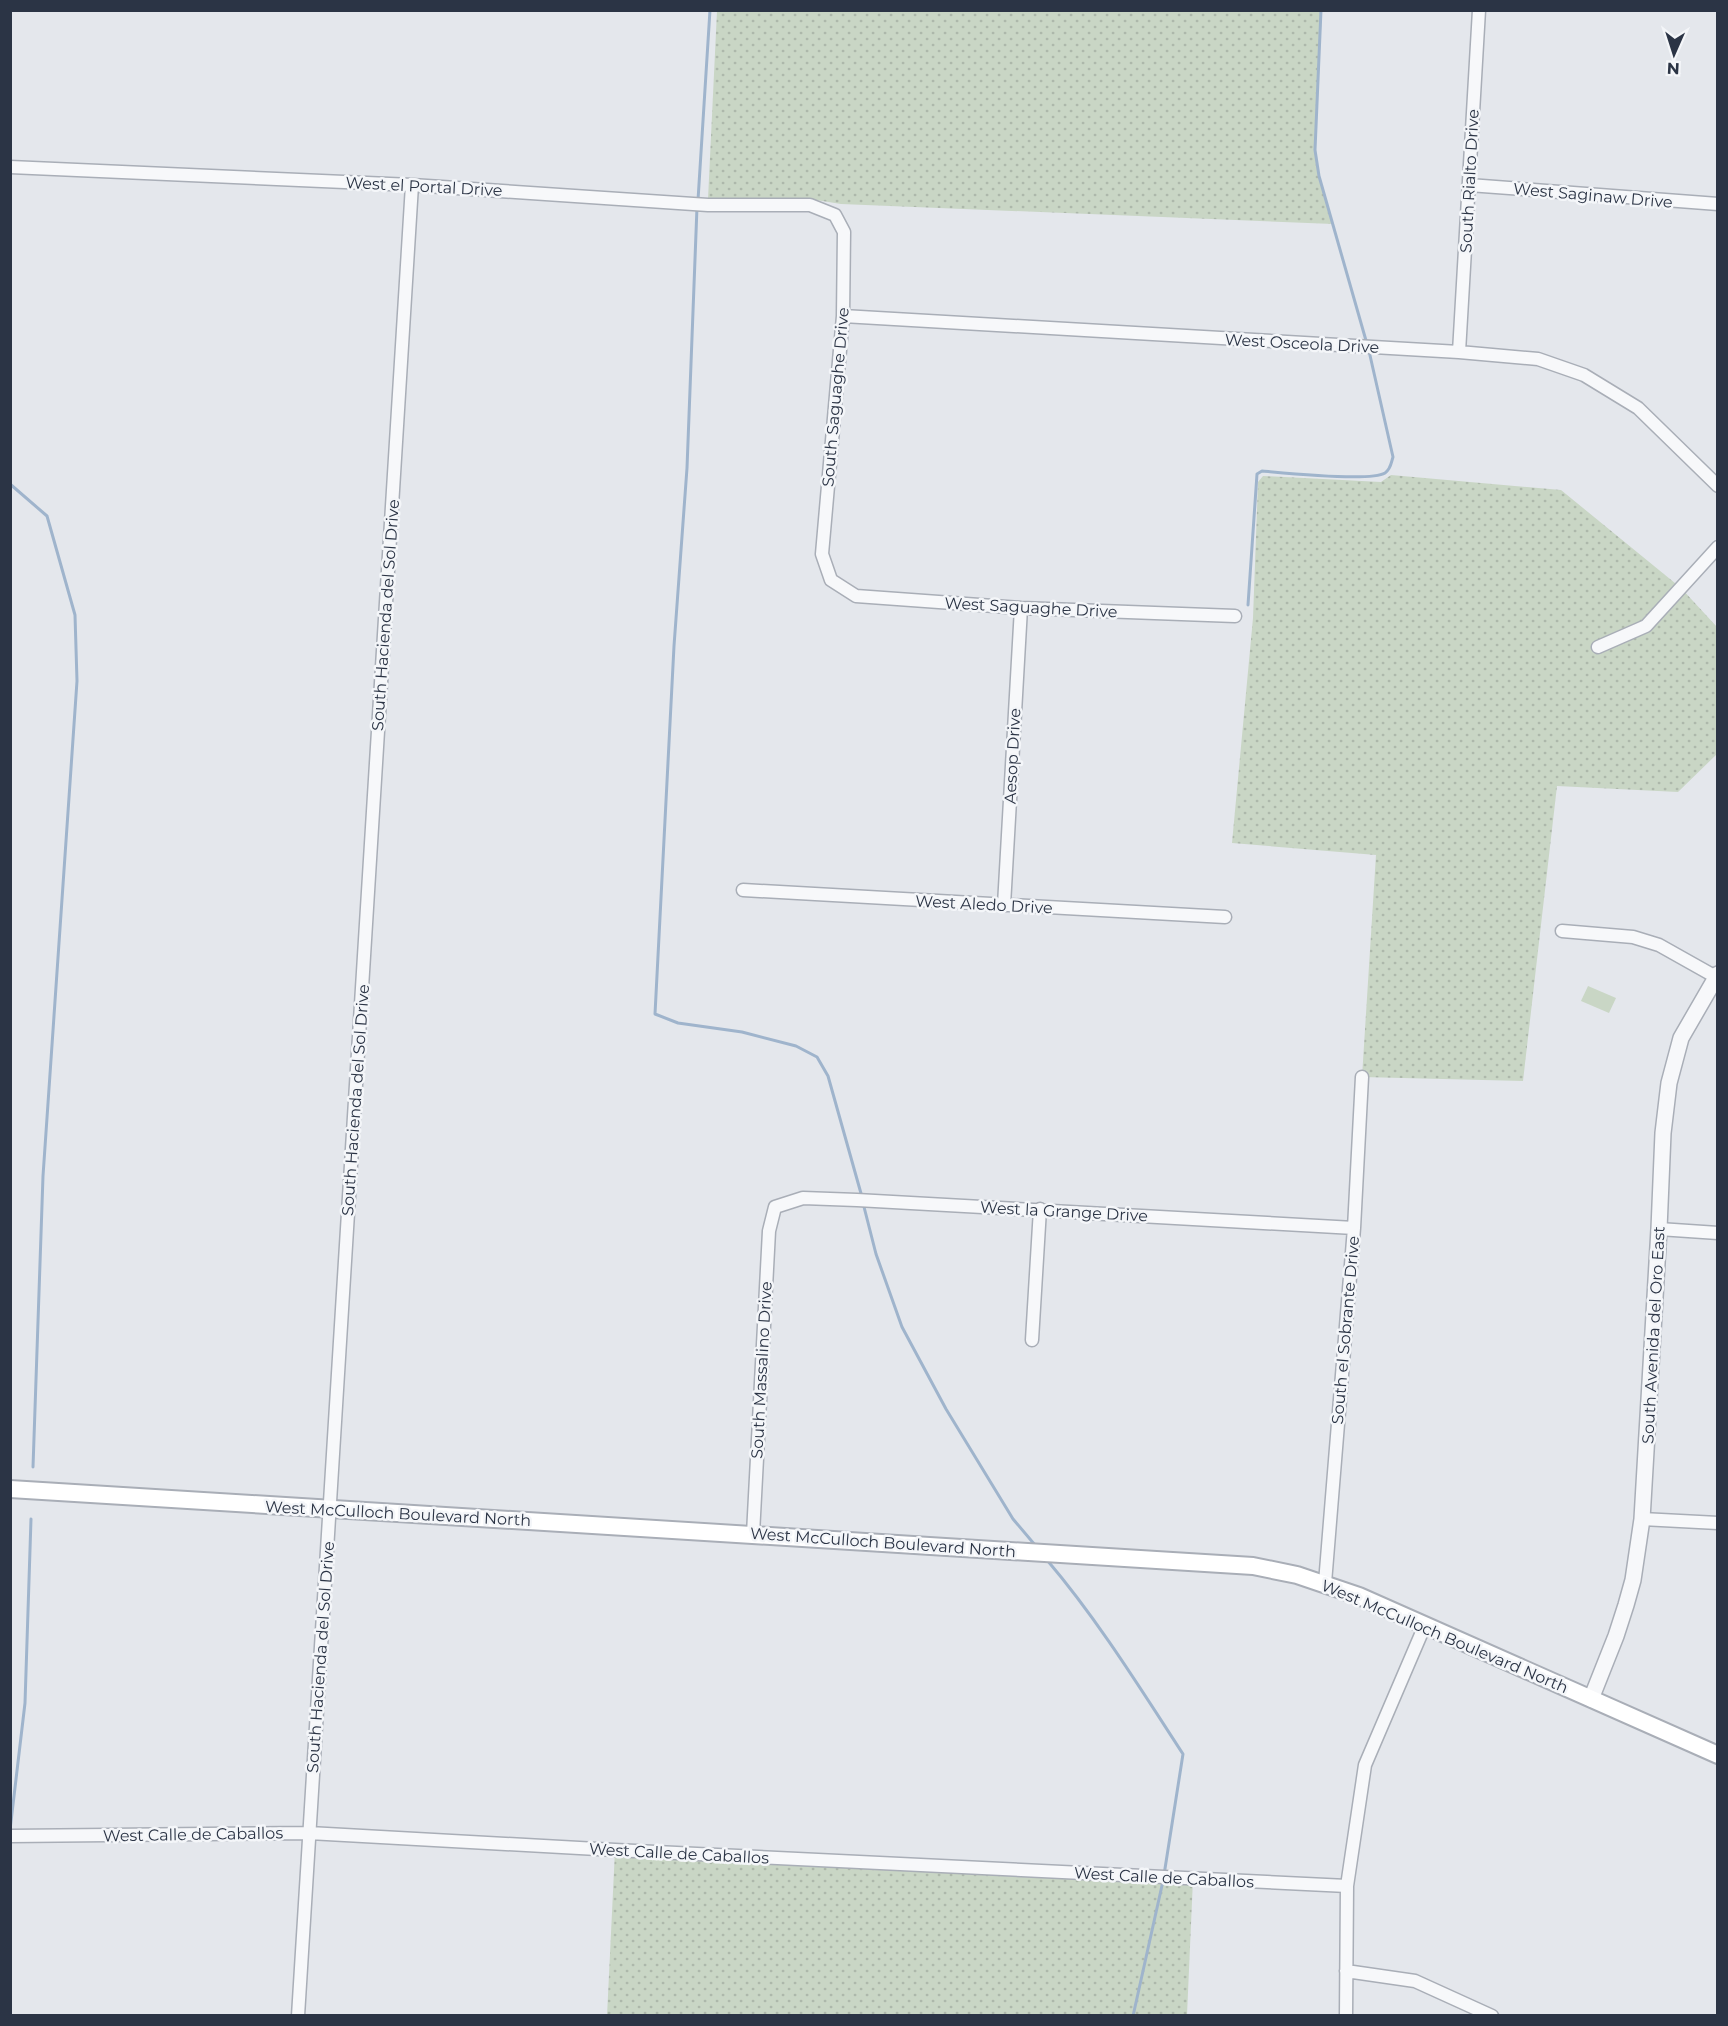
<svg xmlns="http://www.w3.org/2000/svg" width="1728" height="2026" viewBox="0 0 1728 2026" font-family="Montserrat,sans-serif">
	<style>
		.grass { fill: url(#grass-dots) }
		.park { fill: #c9d6c5 }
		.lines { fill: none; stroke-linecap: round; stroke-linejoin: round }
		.stream { stroke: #9fb4cc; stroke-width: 3 }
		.minor-casing { stroke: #a9aeb7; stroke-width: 15 }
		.tertiary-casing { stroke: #a9aeb7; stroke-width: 18 }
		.secondary-casing { stroke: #a9aeb7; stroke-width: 20 }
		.minor { stroke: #f7f8fa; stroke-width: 12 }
		.tertiary { stroke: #f7f8fa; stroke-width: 15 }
		.secondary { stroke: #fff; stroke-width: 16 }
		.labels { text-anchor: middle; stroke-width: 5; stroke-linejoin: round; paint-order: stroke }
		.street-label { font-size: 16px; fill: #2b3445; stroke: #f4f6f9 }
	</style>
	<defs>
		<pattern id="grass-dots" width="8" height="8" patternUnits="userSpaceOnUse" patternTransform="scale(1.5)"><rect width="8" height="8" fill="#c9d6c5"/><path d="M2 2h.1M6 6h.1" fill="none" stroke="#adb8ab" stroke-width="1.8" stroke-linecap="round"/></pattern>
	</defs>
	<rect width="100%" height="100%" fill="#e4e7ec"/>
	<path class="grass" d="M 717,11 L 1322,11 L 1315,150 L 1319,176 L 1333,224 L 841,204 L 816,200 L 708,199 Z
		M 1391,475 L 1561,490 L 1681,588 L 1717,627 L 1717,754 L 1678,792 L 1557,786 L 1523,1081 L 1362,1077 L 1376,855 L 1232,843 L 1253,618 L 1258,482 L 1263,476 L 1381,482 Z
		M 615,1850 L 1193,1879 L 1187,2015 L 607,2016 Z"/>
	<path class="park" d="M 1588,986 L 1616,998 L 1609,1013 L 1581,1001 Z"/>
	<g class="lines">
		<path class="stream" d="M 1321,10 L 1315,150 L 1319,176 L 1367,344
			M 698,200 L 710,10
			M 697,207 L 687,468 L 674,646 L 655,1014 L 678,1023 L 742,1032 L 796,1046 L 817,1057 L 828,1076 L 862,1197
			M 10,484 L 47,516 L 75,615 L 77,681 L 43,1176 L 33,1467
			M 1248,605 L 1257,474 L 1262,471 C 1284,473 1370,482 1385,473 C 1391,469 1391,463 1393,457 L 1369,351
			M 863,1203 L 876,1254 L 902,1327 L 946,1409 L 1013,1519 L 1035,1545
			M 1047,1560 C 1098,1620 1140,1688 1183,1754 L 1164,1875
			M 10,1830 L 25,1703 L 31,1519
			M 1133,2016 L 1163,1881"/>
		<g class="minor-casing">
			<path id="minor" d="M 10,167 L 412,185 L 708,205 L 810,205 L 835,215 L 844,232 L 843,316 L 822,554 L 831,580 L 856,596 L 1021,608 L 1235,616
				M 1469,185 L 1718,204
				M 843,316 L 1459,352 L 1538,359 L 1584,375 L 1638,408 L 1718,486
				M 1459,352 L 1479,10
				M 1598,647 L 1646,626 L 1718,547
				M 743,890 L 1225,917
				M 1004,905 L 1021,608
				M 1562,931 L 1633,937 L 1659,945 L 1716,977
				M 1659,1229 L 1718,1233
				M 1032,1340 L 1040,1209
				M 1642,1519 L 1718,1523
				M 753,1534 L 769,1231 L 775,1207 L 803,1198 L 857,1200 L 1354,1228
				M 1325,1583 L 1354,1228 L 1362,1077
				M 10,1836 L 309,1833 L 615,1850 L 1347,1886
				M 1346,1971 L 1415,1981 L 1492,2016
				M 298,2016 L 412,185
				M 1346,2016 L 1347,1886 L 1365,1765 L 1425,1625"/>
		</g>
		<g class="tertiary-casing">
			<path id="tertiary" d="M 1591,1699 L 1616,1636 L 1626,1605 L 1633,1580 L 1642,1519 L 1659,1229 L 1663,1133 L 1669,1083 L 1681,1038 L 1718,974"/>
		</g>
		<g class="secondary-casing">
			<path id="secondary" d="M 10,1489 L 1253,1566 L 1297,1575 L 1359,1596 L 1718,1755"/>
		</g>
		<use href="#minor" class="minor"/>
		<use href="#tertiary" class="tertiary"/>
		<use href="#secondary" class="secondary"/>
	</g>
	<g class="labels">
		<g class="street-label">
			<text transform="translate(1469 181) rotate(-87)" y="6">South Rialto Drive</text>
			<text transform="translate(424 186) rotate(3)" y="6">West el Portal Drive</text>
			<text transform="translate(1593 195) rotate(5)" y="6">West Saginaw Drive</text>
			<text transform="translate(1302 343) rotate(3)" y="6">West Osceola Drive</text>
			<text transform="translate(835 397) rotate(-85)" y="6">South Saguaghe Drive</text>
			<text transform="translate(1031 607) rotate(3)" y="6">West Saguaghe Drive</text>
			<text transform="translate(385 615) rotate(-86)" y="6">South Hacienda del Sol Drive</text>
			<text transform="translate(1012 756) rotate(-87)" y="6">Aesop Drive</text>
			<text transform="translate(984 904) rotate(3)" y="6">West Aledo Drive</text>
			<text transform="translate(355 1100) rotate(-86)" y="6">South Hacienda del Sol Drive</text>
			<text transform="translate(1064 1211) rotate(3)" y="6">West la Grange Drive</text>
			<text transform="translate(1345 1330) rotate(-85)" y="6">South el Sobrante Drive</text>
			<text transform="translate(1653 1335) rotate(-87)" y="6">South Avenida del Oro East</text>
			<text transform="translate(761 1370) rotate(-87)" y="6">South Massalino Drive</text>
			<text transform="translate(398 1513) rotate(3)" y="6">West McCulloch Boulevard North</text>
			<text transform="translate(883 1542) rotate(4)" y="6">West McCulloch Boulevard North</text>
			<text transform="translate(1445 1636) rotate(23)" y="6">West McCulloch Boulevard North</text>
			<text transform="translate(320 1657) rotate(-86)" y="6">South Hacienda del Sol Drive</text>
			<text transform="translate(193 1834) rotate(-1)" y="6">West Calle de Caballos</text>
			<text transform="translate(679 1853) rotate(3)" y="6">West Calle de Caballos</text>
			<text transform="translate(1164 1877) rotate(3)" y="6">West Calle de Caballos</text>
		</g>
	</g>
	<rect width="1728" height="2026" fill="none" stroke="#2b3445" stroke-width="24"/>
	<g transform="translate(1674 54) rotate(183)" stroke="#f4f6f9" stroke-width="4.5" paint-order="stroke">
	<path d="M0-4.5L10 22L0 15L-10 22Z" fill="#2b3445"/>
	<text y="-9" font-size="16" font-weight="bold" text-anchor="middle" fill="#2b3445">N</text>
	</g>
</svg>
